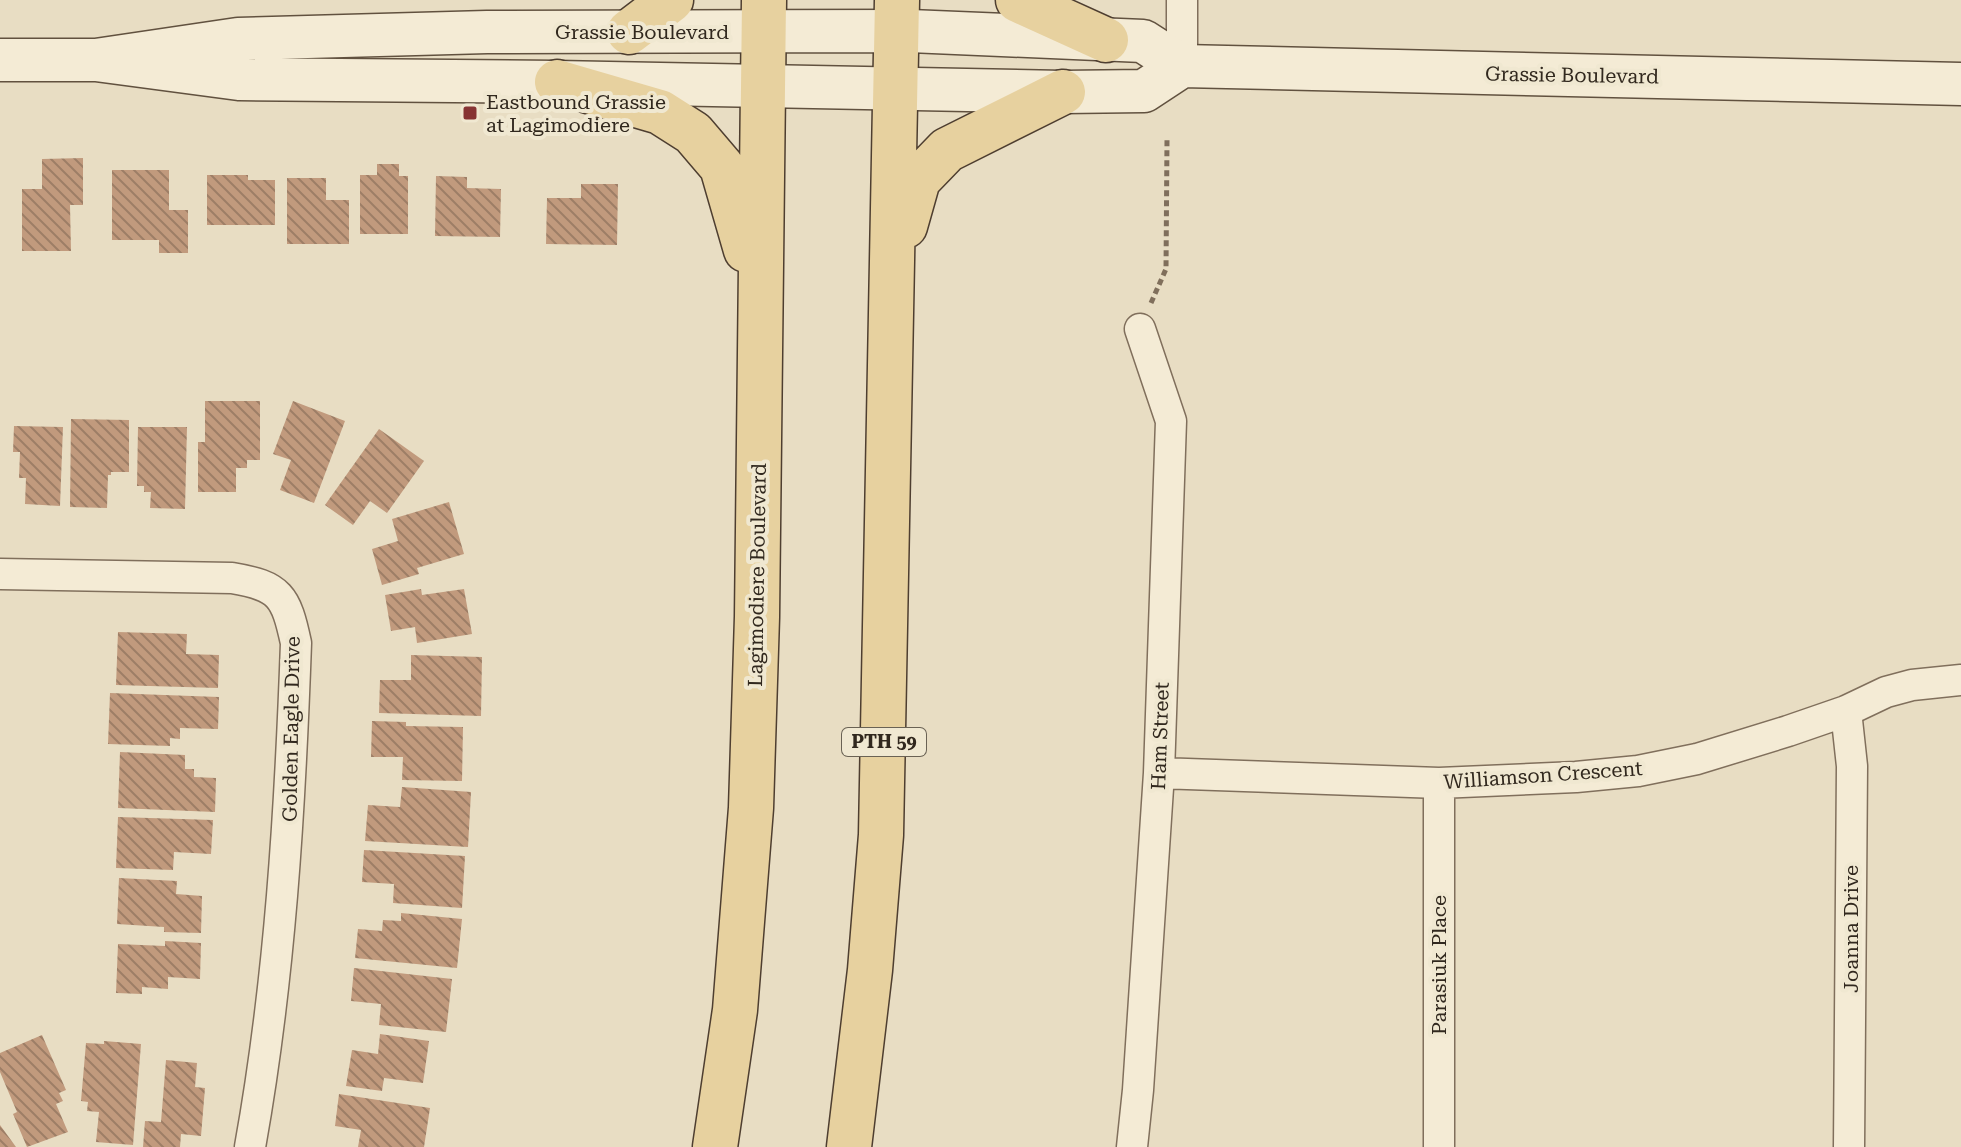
<svg xmlns="http://www.w3.org/2000/svg" width="1961" height="1147" viewBox="0 0 1961 1147" font-family="'Roboto Serif',serif">
	<style>
		.building { fill: url(#building-back-hatch) }
		.lines { fill: none; stroke-linecap: round; stroke-linejoin: round }
		.street-casing { stroke: #806f5c; stroke-width: 33 }
		.secondary-casing { stroke: #61513f; stroke-width: 45 }
		.primary-casing { stroke: #4e3e30; stroke-width: 47 }
		.path { stroke: #806f5c; stroke-width: 5; stroke-dasharray: 6 4; stroke-linecap: butt }
		.street { stroke: #f4ebd5; stroke-width: 30 }
		.secondary { stroke: #f4ebd5; stroke-width: 42 }
		.primary { stroke: #e7d19f; stroke-width: 44 }
		.poi-dot { fill: #873434; stroke: #f0e8d1; stroke-width: 3 }
		.labels { text-anchor: middle; stroke-width: 8; stroke-linejoin: round; paint-order: stroke }
		.shield { fill: #f0e8d1; stroke: #6a6254; stroke-width: 2 }
		.shield-label { font-size: 18px; font-weight: bold; fill: #31281e }
		.street-label { font-size: 20px; fill: #31281e; stroke: #f0e8d1 }
		.poi-label { font-size: 20px; fill: #31281e; stroke: #f0e8d1; text-anchor: start }
	</style>
	<defs>
		<pattern id="building-back-hatch" width="6" height="6" patternUnits="userSpaceOnUse" patternTransform="scale(2)"><rect width="6" height="6" fill="#c19a7d"/><path d="M-1 5l2 2M0 0l6 6M5-1l2 2" fill="none" stroke="#9d7e66"/></pattern>
	</defs>
	<rect width="100%" height="100%" fill="#e8ddc3"/>
	<path class="building" d="M 83,158 L 83,205 L 70,205 L 71,251 L 22,251 L 22,189 L 42,189 L 42,159 Z
		M 377,164 L 399,164 L 399,176 L 408,176 L 408,234 L 360,234 L 360,175 L 377,175 Z
		M 112,170 L 169,170 L 169,210 L 188,210 L 188,253 L 159,253 L 159,240 L 112,240 Z
		M 207,175 L 248,175 L 248,180 L 275,180 L 275,225 L 207,225 Z
		M 436,176 L 467,177 L 467,188 L 501,189 L 500,237 L 435,236 Z
		M 287,178 L 326,178 L 326,200 L 349,200 L 349,244 L 287,244 Z
		M 581,184 L 618,184 L 617,245 L 546,244 L 547,198 L 581,198 Z
		M 205,401 L 260,401 L 260,460 L 247,460 L 247,468 L 236,468 L 236,492 L 198,492 L 198,442 L 205,442 Z
		M 293,401 L 345,421 L 314,503 L 280,490 L 291,460 L 273,454 Z
		M 71,419 L 129,420 L 129,472 L 111,472 L 111,475 L 108,475 L 107,508 L 70,507 Z
		M 14,426 L 63,427 L 60,506 L 25,504 L 26,478 L 19,478 L 20,452 L 13,452 Z
		M 138,427 L 187,427 L 185,509 L 150,508 L 151,492 L 144,492 L 144,486 L 137,486 Z
		M 379,429 L 424,461 L 387,513 L 370,501 L 353,525 L 325,505 Z
		M 449,502 L 464,554 L 417,568 L 419,574 L 382,585 L 372,549 L 398,541 L 392,519 Z
		M 421,589 L 422,595 L 464,589 L 472,634 L 417,643 L 415,627 L 391,631 L 385,595 Z
		M 118,632 L 187,634 L 186,654 L 219,655 L 218,688 L 116,685 Z
		M 411,655 L 482,657 L 481,716 L 379,713 L 380,680 L 411,680 Z
		M 110,693 L 219,697 L 218,729 L 180,728 L 180,739 L 170,738 L 170,746 L 108,744 Z
		M 372,721 L 406,722 L 406,726 L 463,727 L 462,781 L 402,780 L 403,757 L 371,757 Z
		M 120,752 L 185,755 L 185,769 L 194,769 L 194,777 L 216,778 L 215,812 L 118,808 Z
		M 402,787 L 471,792 L 468,847 L 365,841 L 368,805 L 400,807 Z
		M 118,817 L 213,820 L 211,854 L 174,852 L 173,870 L 116,868 Z
		M 364,850 L 465,856 L 462,908 L 393,903 L 394,884 L 362,882 Z
		M 119,878 L 177,881 L 176,894 L 202,896 L 201,933 L 164,932 L 164,927 L 117,924 Z
		M 401,913 L 462,919 L 457,968 L 355,958 L 358,929 L 382,931 L 383,920 L 401,921 Z
		M 165,941 L 201,943 L 200,979 L 168,977 L 168,989 L 142,987 L 142,994 L 116,993 L 118,944 L 165,946 Z
		M 354,968 L 452,979 L 446,1032 L 379,1025 L 381,1004 L 351,1001 Z
		M 380,1034 L 429,1041 L 423,1083 L 384,1078 L 382,1091 L 346,1086 L 352,1050 L 378,1054 Z
		M 42,1035 L 66,1090 L 59,1093 L 63,1101 L 56,1104 L 68,1132 L 27,1147 L 13,1114 L 17,1112 L 0,1072 L 0,1053 Z
		M 104,1041 L 141,1044 L 133,1145 L 96,1142 L 99,1112 L 87,1111 L 88,1102 L 81,1101 L 86,1043 L 104,1044 Z
		M 166,1060 L 197,1063 L 195,1087 L 205,1088 L 201,1136 L 181,1134 L 180,1147 L 143,1147 L 145,1121 L 161,1122 Z
		M 339,1094 L 430,1108 L 424,1147 L 358,1147 L 361,1130 L 335,1126 Z
		M 0,1125 L 16,1147 L 0,1147 Z"/>
	<g class="lines">
		<g class="street-casing">
			<path id="street" d="M 1182,0 L 1182,66
				M 0,574 L 232,578 C 280,586 286,596 296,643 C 290,812 280,980 250,1147
				M 1846,711 L 1852,766 L 1849,1147
				M 1159,773 L 1439,783 L 1576,777 L 1638,771 L 1697,759 L 1788,731 L 1846,711 L 1886,692 L 1912,685 L 1961,680
				M 1132,1147 L 1138,1090 L 1159,773 L 1171,421 L 1140,329
				M 1439,1147 L 1439,783"/>
		</g>
		<g class="secondary-casing">
			<path id="secondary" d="M 0,60 L 96,60 L 239,79 L 557,82 L 1063,92 L 1144,91 L 1182,66
				M 96,60 L 238,39 L 487,32 L 910,31 L 1143,41 L 1182,66 L 1961,84"/>
		</g>
		<g class="primary-casing">
			<path id="primary" d="M 1018,0 L 1106,40
				M 629,32 L 671,0
				M 557,82 L 660,112 L 693,133 L 722,167 L 746,250
				M 905,226 L 918,180 L 947,150 L 1063,92
				M 715,1147 L 735,1010 L 751,808 L 757,617 L 764,0
				M 849,1147 L 870,970 L 881,835 L 897,0"/>
		</g>
		<path class="path" d="M 1151,303 L 1166,269 L 1167,139"/>
		<use href="#street" class="street"/>
		<use href="#secondary" class="secondary"/>
		<use href="#primary" class="primary"/>
	</g>
	<rect class="poi-dot" x="462" y="105" width="16" height="16" rx="4"/>
	<g class="labels">
		<rect class="shield" x="842" y="728" width="84" height="28" rx="6"/>
		<g class="shield-label">
			<text x="884" y="748">PTH 59</text>
		</g>
		<g class="street-label">
			<text x="642" y="39">Grassie Boulevard</text>
			<text transform="translate(1572 75) rotate(1)" y="7">Grassie Boulevard</text>
			<text transform="translate(757 575) rotate(-89)" y="7">Lagimodiere Boulevard</text>
			<text transform="translate(291 729) rotate(-89)" y="7">Golden Eagle Drive</text>
			<text transform="translate(1160 736) rotate(-88)" y="7">Ham Street</text>
			<text transform="translate(1543 775) rotate(-4)" y="7">Williamson Crescent</text>
			<text transform="translate(1851 929) rotate(-90)" y="7">Joanna Drive</text>
			<text transform="translate(1439 965) rotate(-90)" y="7">Parasiuk Place</text>
		</g>
		<g class="poi-label">
			<text x="486" y="109">Eastbound Grassie<tspan x="486" dy="23">at Lagimodiere</tspan></text>
		</g>
	</g>
</svg>
